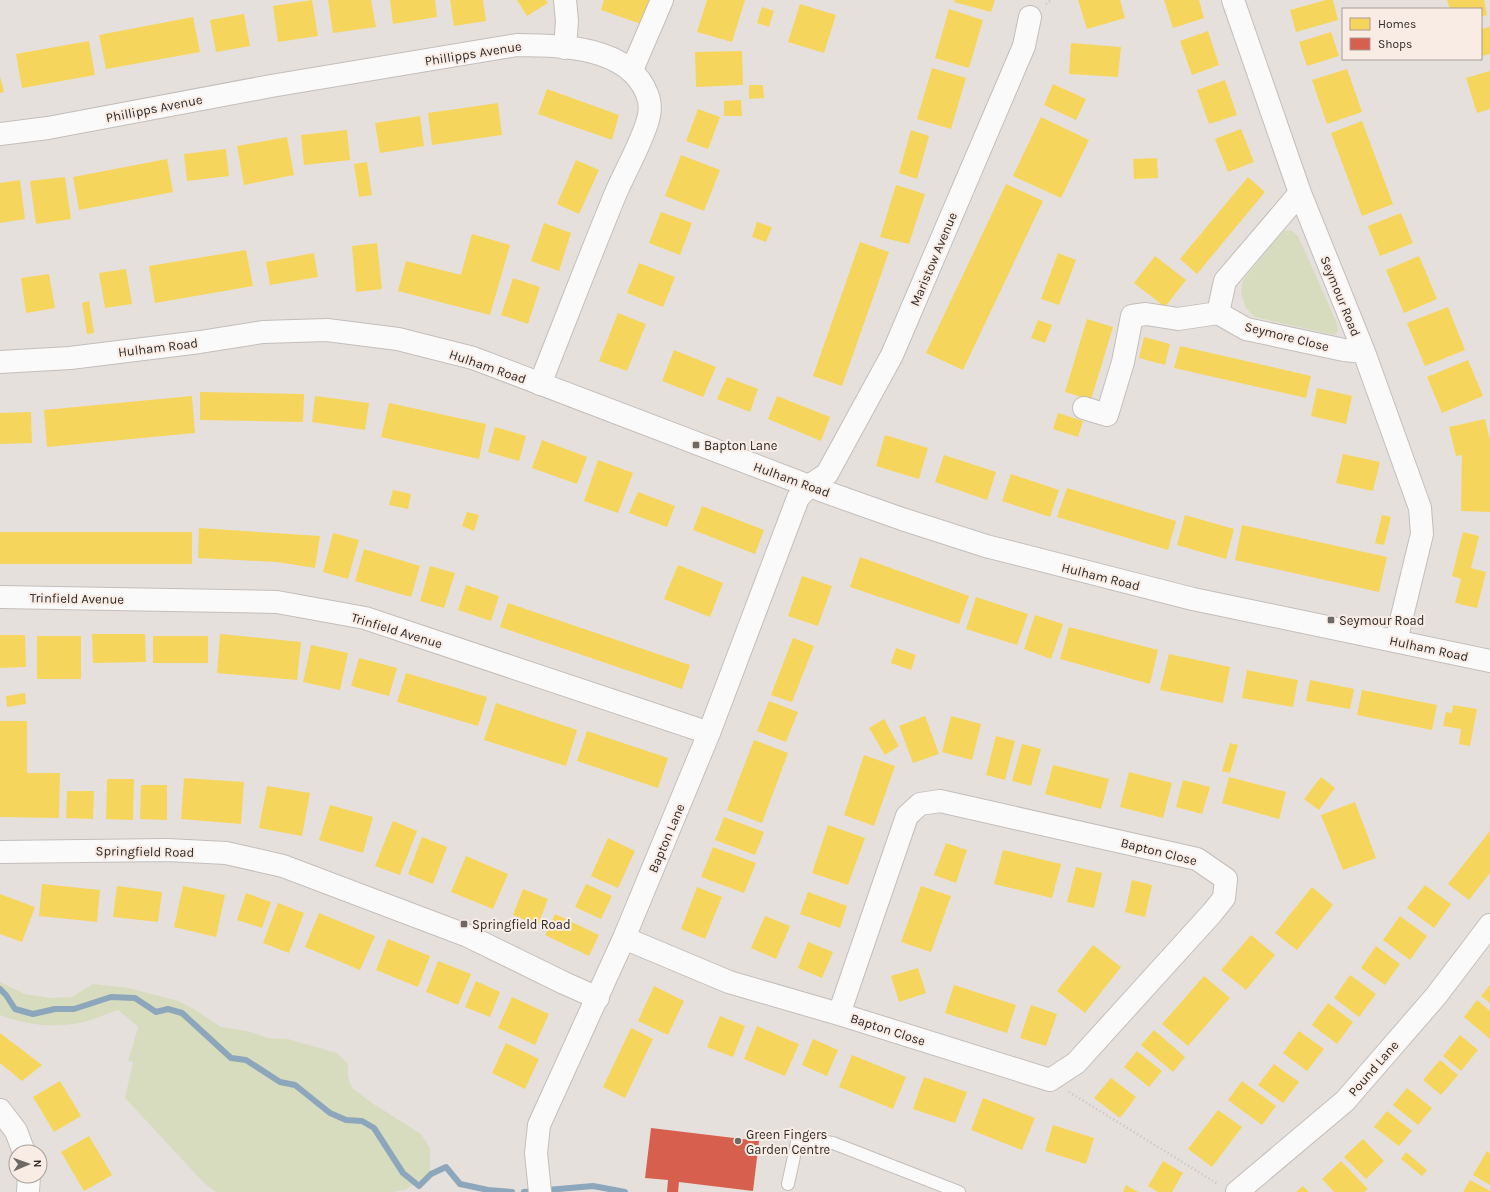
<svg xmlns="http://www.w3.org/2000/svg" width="1490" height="1192" viewBox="0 0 1490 1192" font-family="Karla,sans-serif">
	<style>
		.green { fill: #d7dcbf }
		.homes { fill: #f6d55c }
		.shops { fill: #d6604d }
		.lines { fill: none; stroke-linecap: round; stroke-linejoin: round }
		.stream { stroke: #8ca6bb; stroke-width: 6 }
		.service-casing { stroke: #c3bebb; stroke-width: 14 }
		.minor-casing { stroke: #c3bebb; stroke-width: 24 }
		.tertiary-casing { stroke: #c3bebb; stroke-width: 24 }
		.path { stroke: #c4c2c1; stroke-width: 2.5; stroke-dasharray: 1 3; stroke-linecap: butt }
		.service { stroke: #fbfafa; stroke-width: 12 }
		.minor { stroke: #fbfafa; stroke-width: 22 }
		.tertiary { stroke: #fbfafa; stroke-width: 22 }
		.poi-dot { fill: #6e6966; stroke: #f9ece4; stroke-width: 1.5 }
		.labels { text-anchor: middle; stroke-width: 4; stroke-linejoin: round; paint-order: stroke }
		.street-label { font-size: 13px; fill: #2e2927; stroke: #f9ece4 }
		.poi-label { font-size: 13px; fill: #2e2927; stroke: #f9ece4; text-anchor: start }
	</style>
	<rect width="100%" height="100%" fill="#e6e0dc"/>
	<path class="green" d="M 1291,230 L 1298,236 L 1336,321 L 1338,330 L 1335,335 L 1255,317 L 1246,308 L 1241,293 L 1243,280 L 1272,244 L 1284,231 Z
		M 0,982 L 25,994 L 50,998 L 72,997 L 93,984 L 129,988 L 178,1001 L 194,1009 L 221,1027 L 247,1031 L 268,1038 L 288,1039 L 337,1053 L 348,1064 L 348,1077 L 352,1088 L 372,1103 L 421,1134 L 430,1148 L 430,1181 L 418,1181 L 405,1190 L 392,1192 L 216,1192 L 204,1183 L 125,1098 L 133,1062 L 128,1061 L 138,1027 L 118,1010 C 106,1014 91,1021 79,1023 C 53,1028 25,1025 0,1015 Z"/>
	<path class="homes" d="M 312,0 L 318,36 L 278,42 L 273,6 Z
		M 328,0 L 371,0 L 376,27 L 333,33 Z
		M 390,0 L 435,0 L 437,17 L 393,24 Z
		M 450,0 L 483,0 L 486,21 L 454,26 Z
		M 517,0 L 546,0 L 548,3 L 527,16 Z
		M 604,0 L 649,0 L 641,24 L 601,10 Z
		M 707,0 L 745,0 L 732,42 L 697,32 Z
		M 955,0 L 995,0 L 991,12 L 954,2 Z
		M 1078,0 L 1120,0 L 1125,18 L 1087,29 Z
		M 1164,0 L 1199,0 L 1204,18 L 1173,28 Z
		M 1326,0 L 1333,0 L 1338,20 L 1296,32 L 1290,10 Z
		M 1447,0 L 1484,0 L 1487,15 L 1481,17 L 1481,9 L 1450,9 Z
		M 800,4 L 836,15 L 824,53 L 788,42 Z
		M 762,7 L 774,11 L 769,27 L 757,23 Z
		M 949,9 L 983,20 L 969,68 L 935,58 Z
		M 244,14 L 250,46 L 216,52 L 210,20 Z
		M 193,17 L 200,52 L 106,69 L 99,35 Z
		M 1490,27 L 1490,54 L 1481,56 L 1481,29 Z
		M 1208,31 L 1219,65 L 1192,75 L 1180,41 Z
		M 1331,32 L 1339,56 L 1307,66 L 1299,42 Z
		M 89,41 L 95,75 L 22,88 L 16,54 Z
		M 1071,43 L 1121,47 L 1118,77 L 1069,74 Z
		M 742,51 L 743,85 L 696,87 L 695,52 Z
		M 932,68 L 966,78 L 951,129 L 917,119 Z
		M 1347,69 L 1362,112 L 1327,124 L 1312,80 Z
		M 1490,71 L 1490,109 L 1477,113 L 1466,78 Z
		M 0,76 L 4,92 L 0,93 Z
		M 1225,80 L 1237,115 L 1209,124 L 1197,90 Z
		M 1053,84 L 1086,99 L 1076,120 L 1044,105 Z
		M 749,85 L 763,85 L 764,98 L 749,99 Z
		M 547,89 L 619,115 L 612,140 L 538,114 Z
		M 741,100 L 742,116 L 724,116 L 724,101 Z
		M 498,103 L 502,135 L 432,145 L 428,113 Z
		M 698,109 L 720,117 L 708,149 L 686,141 Z
		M 420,116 L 424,146 L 380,153 L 375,123 Z
		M 1041,117 L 1089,140 L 1061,198 L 1013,176 Z
		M 1362,121 L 1393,204 L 1362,216 L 1331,133 Z
		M 1241,129 L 1254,162 L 1228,172 L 1215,139 Z
		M 347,130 L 350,160 L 304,165 L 301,135 Z
		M 911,130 L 929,136 L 917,179 L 899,173 Z
		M 287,137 L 294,175 L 244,185 L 237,146 Z
		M 226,149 L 229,176 L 187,181 L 184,154 Z
		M 681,155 L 720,170 L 704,211 L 665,196 Z
		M 1157,158 L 1158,178 L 1134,179 L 1133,159 Z
		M 167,159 L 173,192 L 79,210 L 73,177 Z
		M 576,160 L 599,170 L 579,214 L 557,204 Z
		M 367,162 L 372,195 L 359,197 L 354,164 Z
		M 65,177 L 71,219 L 36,224 L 30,181 Z
		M 1248,177 L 1265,192 L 1197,274 L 1180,259 Z
		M 20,180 L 25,219 L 0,223 L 0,183 Z
		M 1006,184 L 1043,201 L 963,370 L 926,353 Z
		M 896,185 L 925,194 L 909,244 L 880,237 Z
		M 661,212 L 692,223 L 680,255 L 649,243 Z
		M 1401,213 L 1413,243 L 1380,256 L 1368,226 Z
		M 757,222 L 772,227 L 766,242 L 752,237 Z
		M 544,223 L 571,233 L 559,271 L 531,261 Z
		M 472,234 L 510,245 L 490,315 L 398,291 L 406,261 L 461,275 Z
		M 860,242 L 889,252 L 842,386 L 813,376 Z
		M 377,243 L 382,289 L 356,292 L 352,246 Z
		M 246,250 L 253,286 L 155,303 L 149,266 Z
		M 314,253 L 318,277 L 270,285 L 266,262 Z
		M 1058,253 L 1076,260 L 1059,305 L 1041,299 Z
		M 1155,256 L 1186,280 L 1165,307 L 1134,283 Z
		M 1419,256 L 1437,299 L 1404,313 L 1386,270 Z
		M 639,263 L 675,277 L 663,307 L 627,293 Z
		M 126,269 L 132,304 L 105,308 L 99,273 Z
		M 49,274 L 55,308 L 26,313 L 21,278 Z
		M 513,278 L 540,287 L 528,324 L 501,315 Z
		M 89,301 L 94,333 L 87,334 L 82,303 Z
		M 1448,307 L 1465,350 L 1425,366 L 1407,323 Z
		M 618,313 L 646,324 L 627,371 L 599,361 Z
		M 1087,319 L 1113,327 L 1091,400 L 1065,392 Z
		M 1038,320 L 1052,325 L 1045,343 L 1031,338 Z
		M 1144,337 L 1170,344 L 1165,365 L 1139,358 Z
		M 1180,346 L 1311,376 L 1306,398 L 1174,368 Z
		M 674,350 L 716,367 L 703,397 L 662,381 Z
		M 1468,360 L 1483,396 L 1442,413 L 1427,377 Z
		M 727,377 L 758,389 L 750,412 L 717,399 Z
		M 1317,388 L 1352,396 L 1346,424 L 1311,416 Z
		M 200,392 L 304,394 L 303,422 L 200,420 Z
		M 192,396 L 195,433 L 47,447 L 44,410 Z
		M 315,396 L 369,403 L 365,430 L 312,422 Z
		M 777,396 L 830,417 L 821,441 L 768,419 Z
		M 389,403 L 486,424 L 479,459 L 381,437 Z
		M 31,412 L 32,443 L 0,444 L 0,413 Z
		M 1058,413 L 1083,421 L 1078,437 L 1053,429 Z
		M 1485,419 L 1490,440 L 1490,512 L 1461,511 L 1462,455 L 1456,456 L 1449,427 Z
		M 495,427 L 526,436 L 519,461 L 488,452 Z
		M 885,435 L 928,448 L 919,479 L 876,466 Z
		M 542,440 L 587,457 L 577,484 L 532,468 Z
		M 1343,454 L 1380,462 L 1373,491 L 1336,483 Z
		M 944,455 L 996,472 L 987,500 L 935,482 Z
		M 598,460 L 633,473 L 618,513 L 584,501 Z
		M 1011,474 L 1059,490 L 1050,517 L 1002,501 Z
		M 1067,488 L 1176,521 L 1168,550 L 1057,517 Z
		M 393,490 L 411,494 L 408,509 L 389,505 Z
		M 638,492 L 675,506 L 667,527 L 629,513 Z
		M 702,506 L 764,530 L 755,554 L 693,530 Z
		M 467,512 L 479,515 L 474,531 L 462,526 Z
		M 1185,515 L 1234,529 L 1226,559 L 1177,545 Z
		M 1382,515 L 1391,517 L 1384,545 L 1375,543 Z
		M 1242,525 L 1387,557 L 1379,592 L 1235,560 Z
		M 199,528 L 320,536 L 315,568 L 277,562 L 198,558 Z
		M 0,532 L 192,532 L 192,564 L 0,564 Z
		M 1463,532 L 1479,536 L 1471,568 L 1486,572 L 1477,608 L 1455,603 L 1461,579 L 1452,576 Z
		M 333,533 L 359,540 L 348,579 L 323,572 Z
		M 364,549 L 420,566 L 411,597 L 355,581 Z
		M 860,557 L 969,596 L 959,624 L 850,587 Z
		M 678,565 L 723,583 L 710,617 L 664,599 Z
		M 430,566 L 455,573 L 444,608 L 420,601 Z
		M 802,576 L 832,586 L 818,626 L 788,616 Z
		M 466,585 L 499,596 L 491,621 L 458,610 Z
		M 976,597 L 1028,614 L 1017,645 L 966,629 Z
		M 508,603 L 690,665 L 682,689 L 500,627 Z
		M 1035,615 L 1063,624 L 1051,659 L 1024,649 Z
		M 1069,627 L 1158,650 L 1150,684 L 1060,659 Z
		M 92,634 L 145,634 L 146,662 L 93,663 Z
		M 220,634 L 301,642 L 297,680 L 217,673 Z
		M 0,635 L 25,635 L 26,667 L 0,668 Z
		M 37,636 L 81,636 L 81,679 L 37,679 Z
		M 153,636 L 208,636 L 208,663 L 153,663 Z
		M 793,638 L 814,646 L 792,702 L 771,695 Z
		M 311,645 L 348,653 L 340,690 L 303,682 Z
		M 896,648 L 916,655 L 911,670 L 891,663 Z
		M 1169,654 L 1230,667 L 1223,703 L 1160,690 Z
		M 359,658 L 397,668 L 389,696 L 351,686 Z
		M 1247,670 L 1298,680 L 1293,707 L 1242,698 Z
		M 406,673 L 487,697 L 478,726 L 397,702 Z
		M 1310,680 L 1354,689 L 1350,709 L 1306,701 Z
		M 1362,690 L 1437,705 L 1432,730 L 1357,715 Z
		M 25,693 L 26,704 L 7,707 L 6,696 Z
		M 769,701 L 798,712 L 786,742 L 757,731 Z
		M 496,703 L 577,730 L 566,766 L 484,740 Z
		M 1453,705 L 1477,709 L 1470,746 L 1459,744 L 1461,729 L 1443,726 L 1446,712 L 1452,713 Z
		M 925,716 L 939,754 L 913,763 L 899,726 Z
		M 951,716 L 981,724 L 972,760 L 942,752 Z
		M 884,719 L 899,746 L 885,755 L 869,728 Z
		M 0,721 L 27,721 L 27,773 L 60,773 L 59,818 L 0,817 Z
		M 587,731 L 668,758 L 658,788 L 577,761 Z
		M 996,736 L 1015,741 L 1005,780 L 986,775 Z
		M 754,740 L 788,753 L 762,823 L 727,810 Z
		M 1230,743 L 1238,745 L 1230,773 L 1222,771 Z
		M 1022,744 L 1041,749 L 1031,786 L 1012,781 Z
		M 864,755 L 895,766 L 874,826 L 844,815 Z
		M 1053,765 L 1109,779 L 1101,809 L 1045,794 Z
		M 1129,772 L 1172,783 L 1163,818 L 1120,807 Z
		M 1229,777 L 1286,792 L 1279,819 L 1222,803 Z
		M 1321,777 L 1335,788 L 1319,810 L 1304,799 Z
		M 184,778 L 244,782 L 241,824 L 181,819 Z
		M 107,779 L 134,779 L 133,820 L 106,819 Z
		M 1183,780 L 1210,787 L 1202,814 L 1176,807 Z
		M 141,785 L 167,785 L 167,820 L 140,819 Z
		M 267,786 L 310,793 L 302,836 L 259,828 Z
		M 67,791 L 94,791 L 93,819 L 66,818 Z
		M 1355,802 L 1376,858 L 1343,870 L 1321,815 Z
		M 330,805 L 373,817 L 363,853 L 319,840 Z
		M 724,817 L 764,832 L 755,855 L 715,840 Z
		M 393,821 L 417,831 L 400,875 L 375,866 Z
		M 828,825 L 865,838 L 848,885 L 812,873 Z
		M 1490,831 L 1490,873 L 1469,900 L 1448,884 Z
		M 422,837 L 447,847 L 433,884 L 408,874 Z
		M 608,838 L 635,851 L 618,888 L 591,876 Z
		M 946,843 L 967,850 L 956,883 L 934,875 Z
		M 713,847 L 756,863 L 744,893 L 701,877 Z
		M 1003,850 L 1061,864 L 1052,898 L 994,884 Z
		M 466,856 L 508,874 L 493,909 L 451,892 Z
		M 1076,867 L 1102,873 L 1094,908 L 1067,902 Z
		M 1132,880 L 1152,885 L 1145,917 L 1125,912 Z
		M 42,884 L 100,890 L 97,922 L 39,916 Z
		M 586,884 L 612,896 L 601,919 L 575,907 Z
		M 1425,885 L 1451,904 L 1434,928 L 1407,908 Z
		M 117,886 L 162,892 L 158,922 L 113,917 Z
		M 183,886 L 225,895 L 216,937 L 174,927 Z
		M 921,886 L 951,896 L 931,952 L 901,942 Z
		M 697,887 L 722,897 L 705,939 L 681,929 Z
		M 1312,887 L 1333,905 L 1297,950 L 1275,933 Z
		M 523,889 L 548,899 L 538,925 L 513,915 Z
		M 808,892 L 847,906 L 840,928 L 800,914 Z
		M 246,893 L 271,902 L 262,928 L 237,920 Z
		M 0,894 L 35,907 L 22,942 L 0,934 Z
		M 278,903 L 304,913 L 289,953 L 263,943 Z
		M 319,913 L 375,936 L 360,970 L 305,947 Z
		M 555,914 L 599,935 L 589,956 L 545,935 Z
		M 765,916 L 790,926 L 776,959 L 751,948 Z
		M 1400,916 L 1427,936 L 1410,960 L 1383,940 Z
		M 1251,935 L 1275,955 L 1246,990 L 1221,970 Z
		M 388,939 L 430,956 L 418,987 L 376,970 Z
		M 808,942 L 833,952 L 822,978 L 798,968 Z
		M 1093,945 L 1121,967 L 1085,1013 L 1057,991 Z
		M 1376,946 L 1400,964 L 1385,985 L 1361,968 Z
		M 438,961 L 471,974 L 458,1005 L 426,992 Z
		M 918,968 L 926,993 L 899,1002 L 891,976 Z
		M 1350,975 L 1376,994 L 1359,1017 L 1334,998 Z
		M 1204,976 L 1230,998 L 1188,1046 L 1162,1024 Z
		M 476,981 L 500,992 L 490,1017 L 465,1007 Z
		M 954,985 L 1016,1005 L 1007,1033 L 945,1013 Z
		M 1490,985 L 1490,1003 L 1481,996 Z
		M 654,986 L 684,1001 L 668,1035 L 638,1021 Z
		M 512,997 L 549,1014 L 535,1045 L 498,1028 Z
		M 1477,1000 L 1490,1011 L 1490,1039 L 1464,1017 Z
		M 1328,1003 L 1353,1022 L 1337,1044 L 1312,1025 Z
		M 1031,1005 L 1057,1014 L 1046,1046 L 1020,1038 Z
		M 720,1016 L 745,1026 L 733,1057 L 707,1047 Z
		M 757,1026 L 799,1044 L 785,1076 L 744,1059 Z
		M 631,1028 L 653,1039 L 625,1098 L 603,1087 Z
		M 1154,1030 L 1185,1057 L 1173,1072 L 1141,1045 Z
		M 1299,1031 L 1324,1049 L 1307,1071 L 1283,1053 Z
		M 0,1033 L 42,1065 L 22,1081 L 0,1063 Z
		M 1460,1035 L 1478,1050 L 1461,1071 L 1443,1056 Z
		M 813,1039 L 838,1050 L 827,1076 L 802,1065 Z
		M 506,1043 L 539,1059 L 525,1089 L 492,1073 Z
		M 1137,1051 L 1162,1071 L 1149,1087 L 1124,1067 Z
		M 852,1055 L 906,1077 L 893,1109 L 839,1087 Z
		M 1440,1060 L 1458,1075 L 1441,1095 L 1423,1080 Z
		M 1274,1064 L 1299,1082 L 1283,1103 L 1258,1085 Z
		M 924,1077 L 967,1092 L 955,1123 L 913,1109 Z
		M 1111,1078 L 1136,1097 L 1120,1118 L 1094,1098 Z
		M 60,1081 L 81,1116 L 54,1132 L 33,1097 Z
		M 1242,1081 L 1276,1106 L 1262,1125 L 1228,1100 Z
		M 1407,1088 L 1432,1108 L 1418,1125 L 1393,1105 Z
		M 983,1098 L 1035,1118 L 1022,1150 L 971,1130 Z
		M 1218,1110 L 1242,1127 L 1212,1167 L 1188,1149 Z
		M 1387,1111 L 1412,1131 L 1399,1146 L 1374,1127 Z
		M 1053,1125 L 1094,1138 L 1086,1164 L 1045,1151 Z
		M 89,1136 L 112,1175 L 84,1191 L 61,1152 Z
		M 1363,1139 L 1384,1161 L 1366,1179 L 1344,1157 Z
		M 1487,1151 L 1490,1153 L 1490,1185 L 1473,1175 Z
		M 1406,1152 L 1427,1170 L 1422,1176 L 1401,1159 Z
		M 1163,1161 L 1183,1173 L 1172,1192 L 1158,1192 L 1148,1186 Z
		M 1341,1161 L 1368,1189 L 1364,1192 L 1334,1192 L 1322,1179 Z
		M 1470,1180 L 1490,1191 L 1490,1192 L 1463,1192 Z
		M 1126,1185 L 1138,1192 L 1123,1192 Z
		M 1303,1186 L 1309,1192 L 1296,1192 Z"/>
	<path class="shops" d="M 651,1128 L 759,1141 L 753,1191 L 679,1182 L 678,1192 L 667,1192 L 668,1180 L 645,1178 Z"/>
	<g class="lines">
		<path class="stream" d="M 0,989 L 6,995 L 15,1009 L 33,1014 L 55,1009 L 74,1009 L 111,997 L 135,998 L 156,1012 L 168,1009 L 182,1013 L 231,1058 L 246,1060 L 280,1082 L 295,1085 L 330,1113 L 346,1120 L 362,1121 L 374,1128 L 403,1173 L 419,1186 L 431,1174 L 446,1167 L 460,1184 L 488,1190 L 512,1192
			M 524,1192 L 593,1186 L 625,1192"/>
		<g class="service-casing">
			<path id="service" d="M 788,1184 L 798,1138 L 833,1143 L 959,1192"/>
		</g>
		<g class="minor-casing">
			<path id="minor" d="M 565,0 L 567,21 L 565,48
				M 1233,0 L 1300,193 L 1364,352 L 1420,508 L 1422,534 L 1396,641
				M 632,70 L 662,0
				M 0,134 L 48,128 L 271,86 L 517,45 C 559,45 629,46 647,94 C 651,103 650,114 647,123 C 639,148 625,171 615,195 C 589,258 565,321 540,384
				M 1300,193 L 1225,281 L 1218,313 L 1246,329 L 1344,350 L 1364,352
				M 1084,408 L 1107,415 L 1123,362 L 1132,316 L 1146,314 L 1178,319 L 1218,313
				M 0,597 L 277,602 L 365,618 L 709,733
				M 0,852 L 167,850 L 226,853 L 283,866 L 468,936 L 564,983 L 598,998
				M 624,938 L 729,982 L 839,1014 L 1050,1080 L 1076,1063 L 1212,913 L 1224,898 L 1226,879 L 1197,859 L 940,801 L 920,804 L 907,816 L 839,1014
				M 0,1110 L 16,1131 L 24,1152
				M 28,1192 L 29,1176
				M 540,1192 L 536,1153 L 539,1125 L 624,938 L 709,733 L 798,498 L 809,486 L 827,474 L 892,355 L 1024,46 L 1030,17"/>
		</g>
		<g class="tertiary-casing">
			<path id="tertiary" d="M 0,362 L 70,358 L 200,342 L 263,332 L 327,330 L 398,339 L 473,358 L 809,486 L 902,519 L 986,546 L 1193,599 L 1490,661
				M 1237,1192 L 1345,1101 L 1436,996 L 1490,925"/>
		</g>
		<path class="path" d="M 1046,4 L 1051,0
			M 1069,1092 L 1218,1184"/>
		<use href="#service" class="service"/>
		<use href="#minor" class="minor"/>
		<use href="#tertiary" class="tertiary"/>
	</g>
	<g class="poi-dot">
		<rect x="692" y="441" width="8" height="8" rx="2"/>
		<rect x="1327" y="616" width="8" height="8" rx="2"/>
		<rect x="460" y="920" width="8" height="8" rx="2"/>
		<circle cx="738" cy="1141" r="4"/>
	</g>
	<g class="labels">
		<g class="street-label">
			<text transform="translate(473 53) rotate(-9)" y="5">Phillipps Avenue</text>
			<text transform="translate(154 108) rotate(-11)" y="5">Phillipps Avenue</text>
			<text transform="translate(933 259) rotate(-67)" y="5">Maristow Avenue</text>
			<text transform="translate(1341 296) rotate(68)" y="5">Seymour Road</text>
			<text transform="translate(1287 336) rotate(14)" y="5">Seymore Close</text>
			<text transform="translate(158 347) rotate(-7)" y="5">Hulham Road</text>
			<text transform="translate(488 366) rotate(19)" y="5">Hulham Road</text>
			<text transform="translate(792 479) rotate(20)" y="5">Hulham Road</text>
			<text transform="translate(1101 576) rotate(14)" y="5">Hulham Road</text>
			<text transform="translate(77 598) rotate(1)" y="5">Trinfield Avenue</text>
			<text transform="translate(397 630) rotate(17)" y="5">Trinfield Avenue</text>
			<text transform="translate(1429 648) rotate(12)" y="5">Hulham Road</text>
			<text transform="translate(666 838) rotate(-67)" y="5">Bapton Lane</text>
			<text transform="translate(145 851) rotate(1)" y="5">Springfield Road</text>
			<text transform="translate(1159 851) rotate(14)" y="5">Bapton Close</text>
			<text transform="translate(888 1029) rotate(18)" y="5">Bapton Close</text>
			<text transform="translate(1373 1068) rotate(-49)" y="5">Pound Lane</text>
		</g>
		<g class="poi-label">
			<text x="704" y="450">Bapton Lane</text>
			<text x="1339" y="625">Seymour Road</text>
			<text x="472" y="929">Springfield Road</text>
			<text x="746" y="1139">Green Fingers<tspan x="746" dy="15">Garden Centre</tspan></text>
		</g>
	</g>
	<rect x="1342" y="8" width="140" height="52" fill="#f9ece4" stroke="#a89e98"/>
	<rect x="1350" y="18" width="20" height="12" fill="#f6d55c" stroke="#a89e98"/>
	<text x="1378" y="28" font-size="12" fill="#2e2927">Homes</text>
	<rect x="1350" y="38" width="20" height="12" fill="#d6604d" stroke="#a89e98"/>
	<text x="1378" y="48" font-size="12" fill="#2e2927">Shops</text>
	<g transform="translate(28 1164) rotate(88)"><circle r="19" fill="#f9ece4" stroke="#a89e98"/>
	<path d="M0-3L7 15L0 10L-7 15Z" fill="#6e6966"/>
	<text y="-6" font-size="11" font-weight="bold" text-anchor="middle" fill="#2e2927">N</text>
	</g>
</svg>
